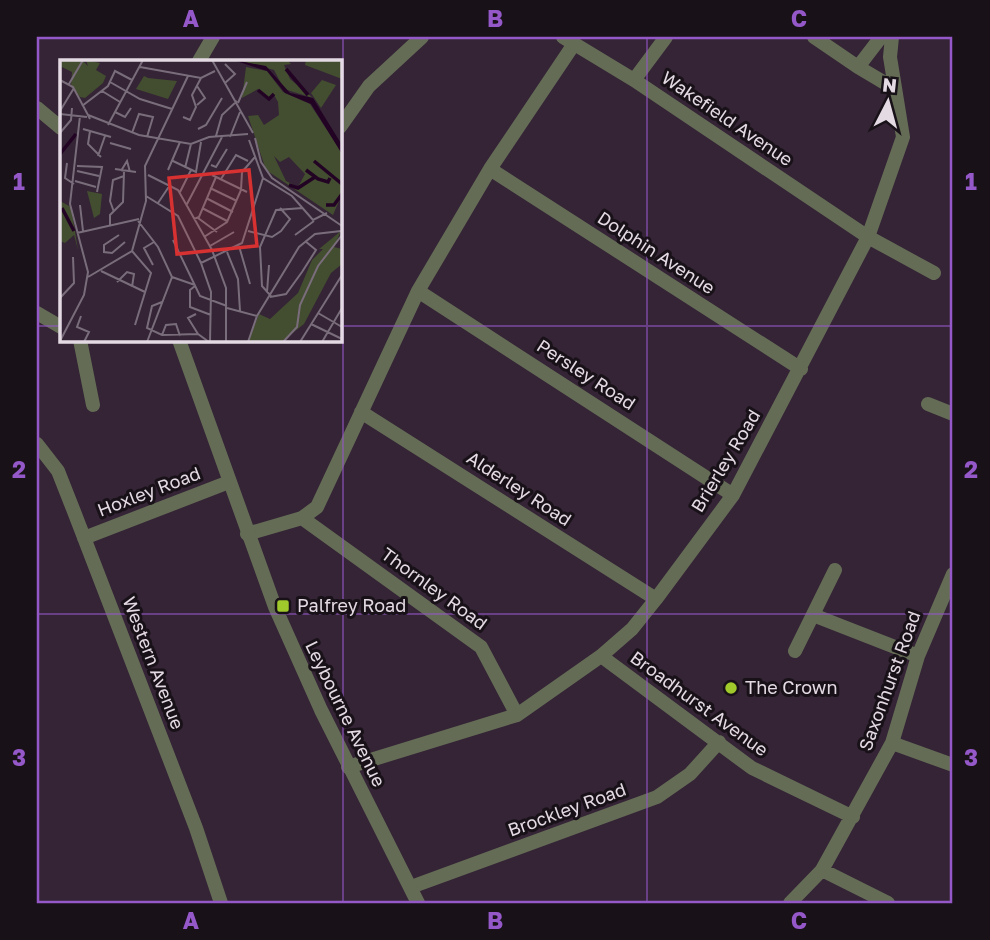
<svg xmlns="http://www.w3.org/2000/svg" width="990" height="940" viewBox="0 0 990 940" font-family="'Golos Text',sans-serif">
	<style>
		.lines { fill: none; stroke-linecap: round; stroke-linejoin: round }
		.minor { stroke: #646c56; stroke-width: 14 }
		.tertiary { stroke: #646c56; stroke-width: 14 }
		.grid { fill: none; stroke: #9558c8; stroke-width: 2; stroke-opacity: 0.55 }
		.poi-dot { fill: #a0c92b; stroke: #181118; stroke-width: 2.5 }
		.labels { text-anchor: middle; stroke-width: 6; stroke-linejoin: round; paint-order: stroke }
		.street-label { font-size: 18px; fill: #e4dae4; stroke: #181118 }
		.poi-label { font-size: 18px; fill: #e4dae4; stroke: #181118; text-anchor: start }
		.inset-river { fill: none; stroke: #220324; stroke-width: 3.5 }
		.inset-road { fill: none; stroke: #7a6d7b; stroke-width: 2 }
		.view { fill: #d73131; fill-opacity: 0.15; stroke: #d73131; stroke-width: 3.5 }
		.inset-edge { fill: none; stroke: #e4dae4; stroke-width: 3.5 }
		.neatline { fill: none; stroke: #9558c8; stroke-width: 2.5 }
		.grid-label { font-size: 23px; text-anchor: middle; font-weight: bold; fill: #9558c8 }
	</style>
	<rect width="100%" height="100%" fill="#342435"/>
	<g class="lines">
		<path class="minor" d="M 563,37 L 634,80 L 868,237 L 934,273
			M 814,37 L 858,67 L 881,37
			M 199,61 L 213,37
			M 858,67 L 895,89
			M 634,80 L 666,37
			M 340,127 L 369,86 L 422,37
			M 490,169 L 801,369
			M 418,291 L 733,495
			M 37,313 L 61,327
			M 80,340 L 93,405
			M 928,404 L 953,414
			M 361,412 L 656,599
			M 37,444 L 58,471 L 73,509 L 196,828 L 221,903
			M 302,518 L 481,647 L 517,715
			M 247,534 L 302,518 L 317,507 L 418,291 L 490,169 L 574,44
			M 84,538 L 229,482
			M 813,615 L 918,656
			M 795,651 L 835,570
			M 601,656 L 752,768 L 853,817
			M 892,743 L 953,765
			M 348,767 L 517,715 L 601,656 L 632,629 L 656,599 L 733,495 L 868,237 L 903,137 L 890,57 L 892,37
			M 822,870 L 888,903
			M 411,887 L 657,797 L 690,774 L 719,742
			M 790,903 L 822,870 L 892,743 L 918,656 L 953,574"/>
		<path class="tertiary" d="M 37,108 L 61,128
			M 179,340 L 275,607 L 321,710 L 418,903"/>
	</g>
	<path class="grid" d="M 343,37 L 343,903M 647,37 L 647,903M 37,326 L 61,326M 340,326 L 953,326M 37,614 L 953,614"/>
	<g class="poi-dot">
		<rect x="276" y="599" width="14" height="14" rx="3.5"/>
		<circle cx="731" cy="688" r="7"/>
	</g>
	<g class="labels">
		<g class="street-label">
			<text transform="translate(727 119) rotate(34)" y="6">Wakefield Avenue</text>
			<text transform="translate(656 253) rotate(33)" y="6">Dolphin Avenue</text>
			<text transform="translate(586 375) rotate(33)" y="6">Persley Road</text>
			<text transform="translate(726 461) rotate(-59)" y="6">Brierley Road</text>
			<text transform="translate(519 489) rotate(33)" y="6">Alderley Road</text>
			<text transform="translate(149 492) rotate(-21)" y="6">Hoxley Road</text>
			<text transform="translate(434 589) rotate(36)" y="6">Thornley Road</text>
			<text transform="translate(153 663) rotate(69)" y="6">Western Avenue</text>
			<text transform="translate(890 681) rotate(-70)" y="6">Saxonhurst Road</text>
			<text transform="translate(699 704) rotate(36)" y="6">Broadhurst Avenue</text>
			<text transform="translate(345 714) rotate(64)" y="6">Leybourne Avenue</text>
			<text transform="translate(567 810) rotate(-20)" y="6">Brockley Road</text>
		</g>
		<g class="poi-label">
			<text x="297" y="612">Palfrey Road</text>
			<text x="745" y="694">The Crown</text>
		</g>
	</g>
	<g transform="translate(60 60)">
		<rect width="282" height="282" fill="#342435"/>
		<path d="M 0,0 L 22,0 L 28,6 L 26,0 L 40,3 L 36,10 L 46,16 L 43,23 L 25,38 L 20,37 L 11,27 L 12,12 L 0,6 ZM 178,0 L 227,0 L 231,4 L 224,5 L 230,19 L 253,38 L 224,29 L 214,10 ZM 246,0 L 282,0 L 282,19 L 245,5 ZM 186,7 L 207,11 L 223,32 L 250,44 L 275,82 L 282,94 L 282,134 L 273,155 L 206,110 L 188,56 L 198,55 L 204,65 L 219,55 L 218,42 L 214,35 L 209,38 L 198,29 L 182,38 ZM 214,96 L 220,102 L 229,97 L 245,114 L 238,127 L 226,121 ZM 84,16 L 88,18 L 117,21 L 108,39 L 76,29 ZM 262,20 L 276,25 L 261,48 L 251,33 ZM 27,131 L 42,134 L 40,154 L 34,158 ZM 0,141 L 11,147 L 18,190 L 14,175 L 5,183 L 0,181 ZM 281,171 L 274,187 L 282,189 L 282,204 L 271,213 L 244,264 L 221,282 L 188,282 L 199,254 L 210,259 L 238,233 L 252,200 L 263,189 L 259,189 Z" fill="#434d30" fill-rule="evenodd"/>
		<path d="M 173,0 L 206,6 L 230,33 L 253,38 L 282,85 L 282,94 L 251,44 L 225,33 L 207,11 Z" fill="#220324"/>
		<path class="inset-river" d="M 226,9 L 248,35M 198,30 L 209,39 L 214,34M 0,94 L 16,74M 254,101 L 282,124M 246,110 L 258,119 L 268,122 L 270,118M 229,125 L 238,128 L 255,117M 266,145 L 274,145 L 282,134M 2,148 L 14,171"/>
		<path class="inset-road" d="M 152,0 L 193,73M 80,7 L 141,18 L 155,11M 0,20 L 13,27 L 28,55M 50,22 L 80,39 L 112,49M 165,23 L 175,14 L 165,4M 9,24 L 23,0M 42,31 L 60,42M 178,43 L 187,22M 137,45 L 145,38 L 137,26M 22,46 L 48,26 L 55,11 L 72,20M 0,51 L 14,28M 55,52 L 65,57 L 71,48M 0,54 L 27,57M 123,57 L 130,60 L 136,47 L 132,35 L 141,18M 30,59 L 28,55 L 79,75 L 131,84 L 149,77 L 188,74M 48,65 L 83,0M 23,69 L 51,77M 138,69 L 146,65 L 162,38M 30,71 L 28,84 L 41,97M 0,73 L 11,60 L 12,48M 72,73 L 79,54 L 93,57 L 87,77M 156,76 L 162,55 L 177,41M 170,77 L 180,52M 195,78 L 201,102 L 212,118 L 282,166M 189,80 L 203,118 L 232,136 L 253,160 L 267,153M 50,83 L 71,89M 38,96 L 45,76M 113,101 L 136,112 L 141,82M 7,103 L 5,118 L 14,124M 151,105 L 156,107 L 167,89M 17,106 L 42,107 L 37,132M 125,108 L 131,84M 55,109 L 76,112M 108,110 L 120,82M 17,111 L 39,116M 61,111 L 67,101 L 70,112M 88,115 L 118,130 L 152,190 L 166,228 L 166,282M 152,115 L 187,132M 161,119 L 176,95 L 188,101M 15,121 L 36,127M 150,128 L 177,141M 120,132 L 131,110M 86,136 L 118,156 L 141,203 L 151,232 L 150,282M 146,138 L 173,152M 98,143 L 110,125M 127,144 L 162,77M 20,145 L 23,171M 142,148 L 167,161M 54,152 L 50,141 L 53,120 L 64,116M 138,158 L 157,172M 134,159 L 139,157 L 156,117M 78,161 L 98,187 L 112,217 L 87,282M 50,167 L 50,155 L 63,142 L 64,112M 188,171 L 212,177 L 221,171 L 230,159 L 220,148M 17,173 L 79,159M 59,175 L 44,185 L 44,192 L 52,193 L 65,182M 235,175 L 254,161M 144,177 L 167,162 L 181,130 L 182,112 L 195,97M 113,180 L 140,236 L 167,246M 150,186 L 174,172M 179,186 L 190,224M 72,191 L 91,213 L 75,265M 167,192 L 178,219 L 180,251M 141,203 L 182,183 L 203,118M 93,205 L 84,188 L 94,182M 41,211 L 85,232M 28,217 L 72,191 L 86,141 L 85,106 L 128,16M 112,217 L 135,225M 57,222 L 67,212 L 74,214 L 72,227M 135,226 L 130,230 L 130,247 L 151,255M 207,232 L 209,205M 211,236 L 202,226 L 200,187 L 216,150 L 243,148M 210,237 L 226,234 L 242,212 L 256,190 L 245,181M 0,238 L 14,223 L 13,197M 102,242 L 92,246 L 87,268 L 102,275 L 138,274 L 149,282M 167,248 L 197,256M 258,253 L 282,267M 136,254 L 128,258 L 138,274M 21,256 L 17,267 L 29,272 L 24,282M 251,264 L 282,279M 102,275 L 106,265 L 116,264 L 120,276M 0,281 L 24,235 L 28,212 L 10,144 L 20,56M 188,282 L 197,256 L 239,187 L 255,174 L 281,171M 223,282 L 237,267 L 240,245 L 258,206 L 282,175M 240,282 L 282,215M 262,282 L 282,248"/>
		<path class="view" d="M 189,110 L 197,186 L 117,194 L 109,118 Z"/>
		<rect width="282" height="282" class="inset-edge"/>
	</g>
	<rect width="990" height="940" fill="none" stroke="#181118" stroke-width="77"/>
	<g transform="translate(888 102) rotate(6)" stroke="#181118" stroke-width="5" paint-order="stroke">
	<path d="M0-5L12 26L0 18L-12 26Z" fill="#e4dae4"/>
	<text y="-10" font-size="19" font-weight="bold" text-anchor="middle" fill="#e4dae4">N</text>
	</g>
	<rect x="38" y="38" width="913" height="864" class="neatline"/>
	<g class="grid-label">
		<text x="191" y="27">A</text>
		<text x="495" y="27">B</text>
		<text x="799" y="27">C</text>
		<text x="19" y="190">1</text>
		<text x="971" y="190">1</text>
		<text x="19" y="478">2</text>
		<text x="971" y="478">2</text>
		<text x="19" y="766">3</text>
		<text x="971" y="766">3</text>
		<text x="191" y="929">A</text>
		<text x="495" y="929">B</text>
		<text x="799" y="929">C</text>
	</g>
</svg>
